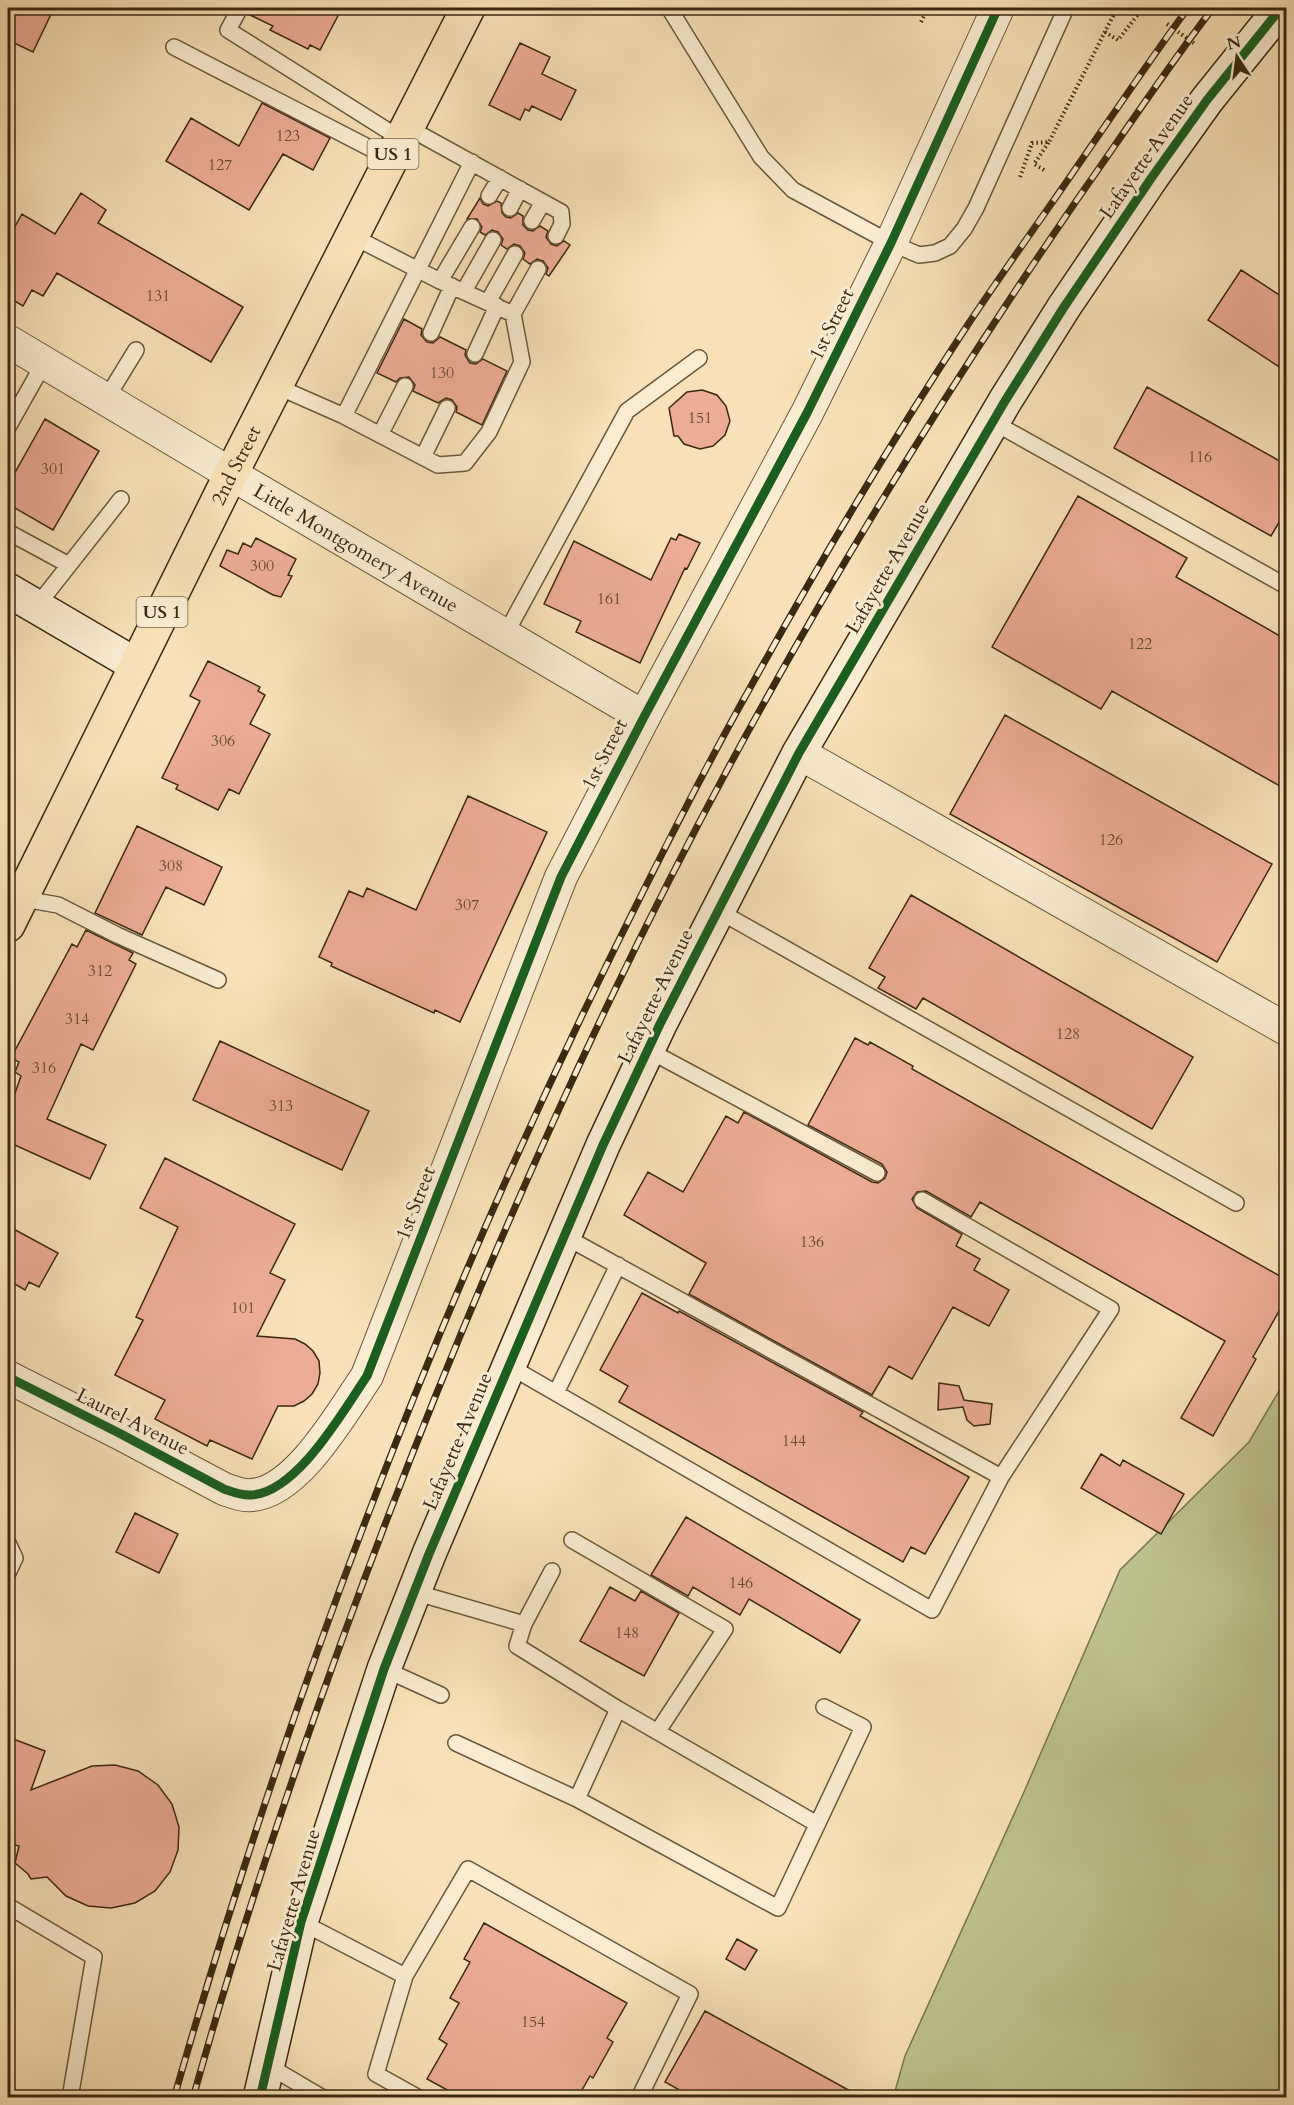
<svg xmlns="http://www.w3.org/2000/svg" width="1294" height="2105" viewBox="0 0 1294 2105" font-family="Cardo,serif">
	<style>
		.green { fill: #bec28e; stroke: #7c7650; stroke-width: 1.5 }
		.building { fill: #ecac96; stroke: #3b2911; stroke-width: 1.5 }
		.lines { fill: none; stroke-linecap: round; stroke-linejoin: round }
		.lane-casing { stroke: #6a573b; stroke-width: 18 }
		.street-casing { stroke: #6a573b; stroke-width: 34 }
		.secondary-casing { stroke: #3b2911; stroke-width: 36 }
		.primary-casing { stroke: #3b2911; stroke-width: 36 }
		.path { stroke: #3b2911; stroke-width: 4; stroke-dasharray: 1.5 3; stroke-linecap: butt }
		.lane { stroke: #faecd1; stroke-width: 15 }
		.street { stroke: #faecd1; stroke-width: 32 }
		.secondary { stroke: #faecd1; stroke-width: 33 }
		.primary { stroke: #f8e1b8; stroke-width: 33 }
		.rail-casing { stroke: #3b2911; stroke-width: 7 }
		.rail { stroke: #faecd1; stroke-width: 4.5; stroke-dasharray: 14; stroke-linecap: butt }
		.cycleway-casing { stroke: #faecd1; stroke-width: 13 }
		.cycleway { stroke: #1b5e20; stroke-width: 9 }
		.labels { text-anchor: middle; stroke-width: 6; stroke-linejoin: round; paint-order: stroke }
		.number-label { font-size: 16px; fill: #674a32 }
		.shield { fill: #faecd1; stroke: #74644b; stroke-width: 1.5 }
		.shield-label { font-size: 18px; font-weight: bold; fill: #3b2911 }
		.street-label { font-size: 20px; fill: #3b2911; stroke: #faecd1 }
	</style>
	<rect width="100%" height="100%" fill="#f8e1b8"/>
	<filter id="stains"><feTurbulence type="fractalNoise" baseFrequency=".00333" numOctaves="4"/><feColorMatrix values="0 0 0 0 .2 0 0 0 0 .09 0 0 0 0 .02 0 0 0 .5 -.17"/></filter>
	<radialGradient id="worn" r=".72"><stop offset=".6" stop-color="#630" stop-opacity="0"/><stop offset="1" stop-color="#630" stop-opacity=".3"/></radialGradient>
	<path class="green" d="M 1286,1379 L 1286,2097 L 893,2098 L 905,2056 L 1024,1792 L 1120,1570 L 1249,1442 Z"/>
	<path class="building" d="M 8,8 L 54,8 L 33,52 L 8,40 Z
		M 250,8 L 342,8 L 320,50 L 310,45 L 308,49 L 270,30 L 273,26 L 248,14 Z
		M 520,43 L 550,57 L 542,74 L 576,90 L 561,120 L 532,106 L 529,111 L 525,109 L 520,120 L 489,105 Z
		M 262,103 L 330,138 L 313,170 L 283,154 L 249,210 L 166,161 L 191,118 L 239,146 Z
		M 81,193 L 106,210 L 98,223 L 243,307 L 211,362 L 57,273 L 43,296 L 32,290 L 23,306 L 8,297 L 8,239 L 22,214 L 55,234 Z
		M 480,198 L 483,204 L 488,206 L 497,201 L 501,203 L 502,213 L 506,217 L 511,218 L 518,213 L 523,216 L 523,225 L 528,230 L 533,231 L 540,226 L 548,231 L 546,237 L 551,244 L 557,246 L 564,241 L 570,245 L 549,276 L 546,274 L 548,268 L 543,261 L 537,259 L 530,264 L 523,259 L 525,253 L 520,246 L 514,244 L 507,249 L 501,245 L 503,239 L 498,232 L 492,230 L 485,235 L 480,232 L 482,227 L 477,219 L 467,219 Z
		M 1241,270 L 1287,300 L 1287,372 L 1208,320 Z
		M 404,319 L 422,329 L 421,335 L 427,342 L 433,343 L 440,337 L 466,350 L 465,355 L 470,363 L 476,364 L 483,359 L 507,371 L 482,425 L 456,412 L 457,407 L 452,400 L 446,398 L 438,403 L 413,391 L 415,385 L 409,377 L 400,378 L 396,382 L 377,373 Z
		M 1147,387 L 1287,465 L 1287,509 L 1271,536 L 1114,448 Z
		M 702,390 L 717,395 L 726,406 L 730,421 L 725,435 L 713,446 L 700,449 L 684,444 L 678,436 L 674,436 L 669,408 L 687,392 Z
		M 45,419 L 99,451 L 53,530 L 8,504 L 8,485 Z
		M 1078,496 L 1187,558 L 1176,577 L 1287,640 L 1287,790 L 1112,691 L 1101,709 L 992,647 Z
		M 679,534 L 700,543 L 687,569 L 685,568 L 640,663 L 576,632 L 581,621 L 544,604 L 574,541 L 651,580 L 671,538 L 676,540 Z
		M 256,538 L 296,559 L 288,575 L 292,576 L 281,597 L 273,595 L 220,566 L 227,550 L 238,554 L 243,543 L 251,547 Z
		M 208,661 L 260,687 L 258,691 L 265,695 L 250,724 L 270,734 L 239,794 L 229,789 L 218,810 L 176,789 L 178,785 L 162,778 L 200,701 L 190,696 Z
		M 1005,715 L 1272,864 L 1217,962 L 950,814 Z
		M 468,796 L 547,832 L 460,1022 L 435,1010 L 434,1013 L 331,966 L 332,963 L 319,957 L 349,891 L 363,897 L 367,888 L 416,910 Z
		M 137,826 L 222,867 L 204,905 L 166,887 L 142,935 L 95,913 Z
		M 911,895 L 1193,1057 L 1152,1129 L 923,998 L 916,1009 L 878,988 L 885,977 L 869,968 Z
		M 86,930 L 133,953 L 129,960 L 136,964 L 93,1050 L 81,1044 L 47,1119 L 106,1145 L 90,1179 L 8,1142 L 8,1113 L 21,1076 L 15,1072 L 19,1062 L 11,1058 L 72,944 L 77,947 Z
		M 855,1038 L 868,1045 L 870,1042 L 913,1066 L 912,1069 L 1287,1280 L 1287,1297 L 1253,1357 L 1256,1359 L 1213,1436 L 1181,1418 L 1225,1341 L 980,1202 L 971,1217 L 926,1191 L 917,1192 L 912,1199 L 917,1208 L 962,1234 L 956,1246 L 980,1259 L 974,1270 L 1009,1290 L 989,1326 L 953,1307 L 912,1379 L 889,1366 L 872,1395 L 689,1294 L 706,1263 L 624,1215 L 648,1172 L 683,1192 L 726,1116 L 738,1123 L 744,1112 L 872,1182 L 878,1183 L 885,1178 L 887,1172 L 882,1164 L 808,1125 Z
		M 220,1041 L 369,1111 L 342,1170 L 193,1100 Z
		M 165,1158 L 295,1224 L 270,1273 L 285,1280 L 257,1336 L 295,1339 L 305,1344 L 313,1351 L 319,1361 L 320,1373 L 318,1384 L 312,1394 L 304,1401 L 294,1406 L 278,1406 L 252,1459 L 210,1440 L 207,1446 L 155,1419 L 165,1400 L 115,1375 L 143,1320 L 136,1317 L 178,1227 L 140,1208 Z
		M 8,1226 L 58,1253 L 39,1287 L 29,1282 L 25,1290 L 8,1280 Z
		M 642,1293 L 678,1313 L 679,1311 L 863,1412 L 860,1416 L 969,1477 L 925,1554 L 911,1547 L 903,1562 L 619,1402 L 628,1386 L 600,1370 Z
		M 939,1383 L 959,1386 L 964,1400 L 992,1404 L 990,1424 L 974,1426 L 967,1420 L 963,1407 L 938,1410 Z
		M 1101,1454 L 1120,1466 L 1123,1460 L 1184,1494 L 1161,1534 L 1081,1488 Z
		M 135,1513 L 178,1534 L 159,1573 L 116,1552 Z
		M 686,1517 L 860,1620 L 840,1653 L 749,1599 L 740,1615 L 693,1587 L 688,1596 L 651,1575 Z
		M 610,1587 L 635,1601 L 641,1591 L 679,1613 L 644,1676 L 580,1641 Z
		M 8,1737 L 45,1751 L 31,1790 L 92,1766 L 115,1765 L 138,1771 L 158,1785 L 172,1804 L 179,1827 L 178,1850 L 170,1872 L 155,1891 L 135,1903 L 111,1908 L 88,1906 L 66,1896 L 47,1877 L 31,1879 L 28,1874 L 15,1863 L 19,1846 L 11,1844 L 10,1847 L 8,1846 Z
		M 484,1923 L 627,2003 L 607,2038 L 613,2042 L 593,2078 L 590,2076 L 578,2097 L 460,2097 L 427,2079 L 447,2044 L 439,2039 L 459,2003 L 450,1998 L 470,1962 L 464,1959 Z
		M 737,1939 L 757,1950 L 745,1970 L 726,1959 Z
		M 705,2011 L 861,2097 L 692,2097 L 665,2082 Z"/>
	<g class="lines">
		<g class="lane-casing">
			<path id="lane" d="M 240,8 L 228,30 L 401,139
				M 669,8 L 761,157 L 793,190 L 891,243 L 919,255 L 935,253 L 950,246 L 964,229 L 976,208 L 1066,8
				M 174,47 L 391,159
				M 407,127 L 561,212 L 562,224 L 556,236
				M 489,196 L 500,178
				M 510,208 L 520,189
				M 532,221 L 543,202
				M 440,281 L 472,227
				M 464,291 L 493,240
				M 488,302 L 515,254
				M 513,314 L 538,269
				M 431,333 L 452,286
				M 475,354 L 497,306
				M 276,386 L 344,416 L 438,465 L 465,463 L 489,432 L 522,362 L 513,314 L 440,281 L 352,236
				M 106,399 L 136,350
				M 344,416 L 472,162
				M 993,422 L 1286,586
				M 8,427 L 44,363
				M 380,435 L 405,386
				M 423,457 L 447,408
				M 8,532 L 69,565
				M 36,607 L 121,499
				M 505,635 L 627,411 L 699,358
				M 18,898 L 58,905 L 117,935 L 218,980
				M 717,910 L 1236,1203
				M 648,1050 L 877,1173
				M 922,1200 L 1111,1309 L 1001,1477
				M 509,1366 L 932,1610 L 1001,1477 L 564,1236
				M 556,1393 L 618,1265
				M 572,1540 L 725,1629 L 658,1731
				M 8,1543 L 15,1558 L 8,1573
				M 414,1592 L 524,1624 L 552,1571
				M 384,1669 L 441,1695
				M 618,1709 L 817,1824
				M 456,1743 L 577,1799 L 618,1709 L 517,1646 L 524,1624
				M 577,1799 L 778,1908 L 863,1727 L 824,1707
				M 8,1906 L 94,1957 L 70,2098
				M 301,1922 L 405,1976
				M 267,2065 L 323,2098
				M 419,2098 L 376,2074 L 405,1976 L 468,1869 L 690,1994 L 639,2098"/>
		</g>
		<g class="street-casing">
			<g id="street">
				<path id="s1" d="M 8,341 L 231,474 L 644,717"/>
				<path d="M 799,753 L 1286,1029"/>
				<path d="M 8,1377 L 119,1433 L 224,1489 C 233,1492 242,1496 251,1495 C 297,1493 343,1411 367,1376 L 561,877 L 644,717 L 807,413 L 891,243 L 998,8"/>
			</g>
		</g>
		<g class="secondary-casing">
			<path id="secondary" d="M 8,590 L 136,665
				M 260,2098 L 301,1922 L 384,1669 L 429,1554 L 603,1145 L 660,1024 L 799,753 L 1005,401 L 1064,307 L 1152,177 L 1207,100 L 1281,8"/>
		</g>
		<g class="primary-casing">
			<g id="primary">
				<path id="s2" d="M 8,925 L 231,474 L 468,8"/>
			</g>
		</g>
		<path class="path" d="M 921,22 L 928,8
			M 1167,24 L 1195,44
			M 1105,32 L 1118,40 L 1143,8
			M 1044,170 L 1034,164 L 1049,142
			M 1020,177 L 1032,143 L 1049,142 L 1117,8"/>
		<use href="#lane" class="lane"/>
		<use href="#street" class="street"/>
		<use href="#secondary" class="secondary"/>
		<use href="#primary" class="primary"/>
		<g class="rail-casing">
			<path id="rail" d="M 174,2098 C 287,1703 433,1316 615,948 C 658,861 702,773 750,688 C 818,565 890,443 967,326 C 1002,273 1039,222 1074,171 C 1112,116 1149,61 1188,8
				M 193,2098 C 236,1943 287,1791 342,1640 C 421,1422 510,1209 610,1000 C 752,704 922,420 1111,151 C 1144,103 1177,55 1213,8"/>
		</g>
		<use href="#rail" class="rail"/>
		<g class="cycleway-casing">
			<path id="cycleway" d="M 8,1377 L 119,1433 L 224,1489 C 233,1492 242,1496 251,1495 C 297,1493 343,1411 367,1376 L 561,877 L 644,717 L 807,413 L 891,243 L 998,8
				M 260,2098 L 301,1922 L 384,1669 L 429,1554 L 603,1145 L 660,1024 L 799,753 L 1005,401 L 1064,307 L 1152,177 L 1207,100 L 1281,8"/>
		</g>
		<use href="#cycleway" class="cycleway"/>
	</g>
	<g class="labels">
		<g class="number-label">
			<text x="288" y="141">123</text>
			<text x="220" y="170">127</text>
			<text x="158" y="301">131</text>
			<text x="442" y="378">130</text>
			<text x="700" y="423">151</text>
			<text x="1200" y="462">116</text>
			<text x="53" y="474">301</text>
			<text x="262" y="571">300</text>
			<text x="609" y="604">161</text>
			<text x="1140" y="649">122</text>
			<text x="223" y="746">306</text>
			<text x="1111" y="845">126</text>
			<text x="171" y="871">308</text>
			<text x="467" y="910">307</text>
			<text x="100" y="976">312</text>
			<text x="77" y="1024">314</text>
			<text x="1068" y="1039">128</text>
			<text x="44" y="1073">316</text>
			<text x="281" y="1111">313</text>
			<text x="812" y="1247">136</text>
			<text x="243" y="1313">101</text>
			<text x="794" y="1446">144</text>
			<text x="741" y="1588">146</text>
			<text x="627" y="1638">148</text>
			<text x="533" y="2027">154</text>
		</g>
		<g class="shield">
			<rect x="367.5" y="139" width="51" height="30" rx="4.5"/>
			<rect x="136.5" y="597" width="51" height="30" rx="4.5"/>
		</g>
		<g class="shield-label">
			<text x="393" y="160">US 1</text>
			<text x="162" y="618">US 1</text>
		</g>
		<g class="street-label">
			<text transform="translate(1146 156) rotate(-55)" y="7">Lafayette Avenue</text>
			<text transform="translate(831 324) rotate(-64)" y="7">1st Street</text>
			<text dy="7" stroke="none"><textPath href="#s2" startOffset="513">2nd Street</textPath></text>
			<text dy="7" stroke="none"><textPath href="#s1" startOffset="405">Little Montgomery Avenue</textPath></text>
			<text transform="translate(887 568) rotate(-60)" y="7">Lafayette Avenue</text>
			<text transform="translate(604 754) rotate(-63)" y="7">1st Street</text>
			<text transform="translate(655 996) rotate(-64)" y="7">Lafayette Avenue</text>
			<text transform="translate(415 1203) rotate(-69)" y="7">1st Street</text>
			<text transform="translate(133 1421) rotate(27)" y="7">Laurel Avenue</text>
			<text transform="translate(457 1441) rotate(-67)" y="7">Lafayette Avenue</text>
			<text transform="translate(293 1900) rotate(-74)" y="7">Lafayette Avenue</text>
		</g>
	</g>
	<rect width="1294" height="2105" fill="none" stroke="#f8e1b8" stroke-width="30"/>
	<rect x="9" y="9" width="1276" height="2087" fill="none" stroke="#3b2911" stroke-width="3"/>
	<rect x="15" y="15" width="1264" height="2075" fill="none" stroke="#3b2911" stroke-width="1.5"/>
	<g transform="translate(1237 57) rotate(347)" stroke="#faecd1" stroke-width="4.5" paint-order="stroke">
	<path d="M0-4.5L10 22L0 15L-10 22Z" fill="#3b2911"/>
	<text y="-9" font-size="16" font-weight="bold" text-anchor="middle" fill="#3b2911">N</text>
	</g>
	<rect width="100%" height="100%" filter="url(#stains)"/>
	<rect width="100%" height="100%" fill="url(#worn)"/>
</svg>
